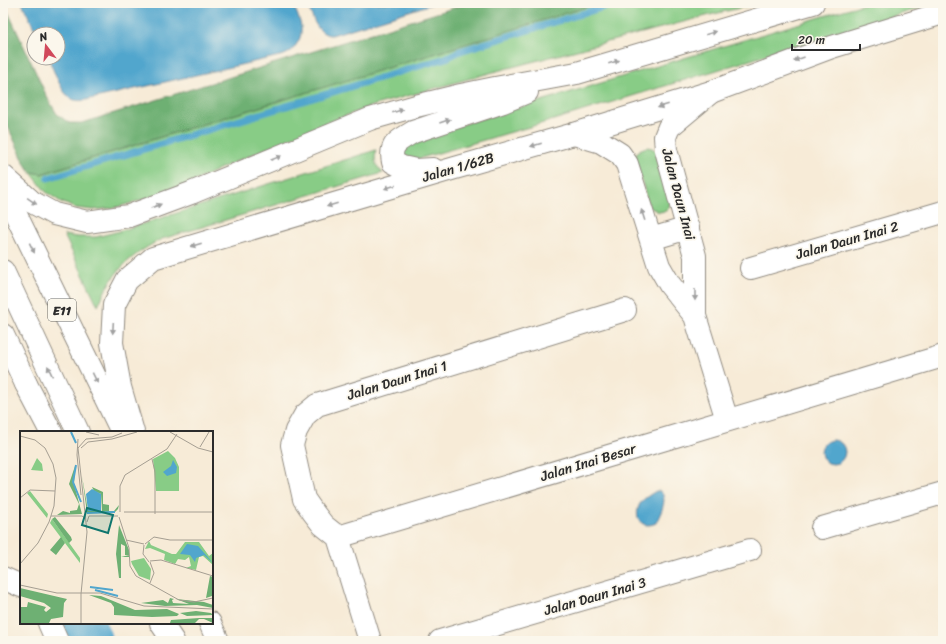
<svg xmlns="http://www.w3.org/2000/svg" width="946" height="644" viewBox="0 0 946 644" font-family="Sriracha,sans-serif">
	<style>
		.green { fill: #88cc86; stroke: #5a7c58 }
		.forest { fill: #6eb073; stroke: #4c6e4f }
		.water { fill: #51a6cd; stroke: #3e687c }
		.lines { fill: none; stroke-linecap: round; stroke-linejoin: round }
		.stream { stroke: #51a6cd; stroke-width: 7 }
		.river { stroke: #51a6cd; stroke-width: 41 }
		.minor-casing { stroke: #918b81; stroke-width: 24 }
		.major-casing { stroke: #918b81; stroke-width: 24 }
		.highway-casing { stroke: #918b81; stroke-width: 24 }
		.minor { stroke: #fff; stroke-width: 22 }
		.major { stroke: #fff; stroke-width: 22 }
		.highway { stroke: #fff; stroke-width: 22 }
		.oneway { fill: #a0a0a0 }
		.labels { text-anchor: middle; stroke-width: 3.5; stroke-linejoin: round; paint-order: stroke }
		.shield { fill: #fbf7ec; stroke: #696865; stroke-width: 1 }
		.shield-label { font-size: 13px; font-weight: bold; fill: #2b2b2b }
		.street-label { font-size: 14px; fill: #2b2b2b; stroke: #fbf7ec }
		.inset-river { fill: none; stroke: #51a6cd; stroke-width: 2 }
		.inset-road { fill: none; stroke: #a59e92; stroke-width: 1 }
		.view { fill: #0f766e; fill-opacity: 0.15; stroke: #0f766e; stroke-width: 2 }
		.inset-edge { fill: none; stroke: #2b2b2b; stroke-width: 2 }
	</style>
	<rect width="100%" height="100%" fill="#fbf7ec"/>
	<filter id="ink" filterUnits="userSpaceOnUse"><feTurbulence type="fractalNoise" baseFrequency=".025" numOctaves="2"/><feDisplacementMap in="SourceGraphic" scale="8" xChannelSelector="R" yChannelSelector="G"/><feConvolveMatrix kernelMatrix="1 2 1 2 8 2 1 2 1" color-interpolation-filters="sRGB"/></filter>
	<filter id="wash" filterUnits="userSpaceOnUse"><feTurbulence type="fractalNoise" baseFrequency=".012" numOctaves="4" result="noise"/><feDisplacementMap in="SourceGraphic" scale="16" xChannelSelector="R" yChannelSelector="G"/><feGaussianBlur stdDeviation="0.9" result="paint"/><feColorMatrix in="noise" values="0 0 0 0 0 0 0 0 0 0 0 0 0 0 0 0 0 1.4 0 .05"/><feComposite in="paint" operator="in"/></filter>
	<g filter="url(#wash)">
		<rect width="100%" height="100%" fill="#f7ebd7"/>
		<path class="green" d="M 599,3 L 761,3 L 714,14 L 497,71 L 375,105 L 323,124 L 219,169 L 185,186 L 149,198 L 114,208 L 93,210 L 75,208 L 61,202 L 46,192 L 26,166 L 32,172 L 42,174 C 227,116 413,61 599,3 Z
			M 867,3 L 937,3 L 547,122 L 414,160 L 405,158 L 404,154 L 403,149 L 418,138 Z
			M 647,147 L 652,148 L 656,151 L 670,201 L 669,208 L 666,211 L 659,212 L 649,207 L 635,156 C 637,150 641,149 647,147 Z
			M 376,150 C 374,161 375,165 383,173 L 162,239 C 142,249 123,262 111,281 C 105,289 102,298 98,306 L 64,235 L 78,237 L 96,237 L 120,231 Z"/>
		<path class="forest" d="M 3,3 L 4,3 L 48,99 L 57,114 L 69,123 L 82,123 L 469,3 L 599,3 C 413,61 227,116 41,174 L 32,172 L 26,166 L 3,116 Z"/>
		<path class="water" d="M 22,3 L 293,3 C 298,18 307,30 296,45 C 292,51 291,52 284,55 L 86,100 C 80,101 75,101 70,98 C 61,92 53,68 48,58 L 58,58 L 58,34 L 37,34 Z
			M 307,3 L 435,3 L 332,35 C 330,35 328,35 326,34 C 315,30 311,13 307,3 Z
			M821 452a12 12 0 1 1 24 0a12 12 0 1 1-24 0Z
			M 656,491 L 660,491 C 669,499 660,514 656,523 C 639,531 632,513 642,501 C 646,497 651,494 656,491 Z"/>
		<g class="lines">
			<path class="stream" d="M 48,178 L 446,58 L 460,51 L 617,3"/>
			<path class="river" d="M 84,623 L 92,641"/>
		</g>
	</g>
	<g filter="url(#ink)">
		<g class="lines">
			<g class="minor-casing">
				<path id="minor" d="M 574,134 L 601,142 L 620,154 L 627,164 L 659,266 L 670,285 L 695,316 L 695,256 L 666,150 L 665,137 L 669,127 L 711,92
					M 651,239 L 688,228
					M 751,268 L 943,212
					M 695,316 L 727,420
					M 822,528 L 943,493
					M 338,537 L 943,356
					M 338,537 L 323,525 L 313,512 L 304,499 L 292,445 L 296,431 L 305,415 L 317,405 L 625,310
					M 338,537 L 370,641
					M 3,578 L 21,586
					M 49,623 L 57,641
					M 440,641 L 750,550"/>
			</g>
			<g class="major-casing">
				<path id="major" d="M 433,169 L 416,170 L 402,167 L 393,162 C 389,143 399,141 413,132 L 503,102 L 527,92
					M 3,176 L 32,202 L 54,214 L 87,222 L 129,216 L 191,193 L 370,119 L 416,106 L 461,95 L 495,88 L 577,73 L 813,3
					M 3,335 L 26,384
					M 133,432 L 120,387 L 112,343 L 114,305 L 127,280 L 153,258 L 455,168 L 574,134 L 711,92 L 832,47 L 943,13"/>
			</g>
			<g class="highway-casing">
				<path id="highway" d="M 3,188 L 122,432
					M 3,271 L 78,432
					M 26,384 L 51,432
					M 161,623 L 173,641
					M 210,623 L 218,641"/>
			</g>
			<use href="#minor" class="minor"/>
			<use href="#major" class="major"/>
			<use href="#highway" class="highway"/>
		</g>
		<defs><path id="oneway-solid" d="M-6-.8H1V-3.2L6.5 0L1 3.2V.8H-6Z"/></defs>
		<g class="oneway">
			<use href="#oneway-solid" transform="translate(711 33) rotate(-16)"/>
			<use href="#oneway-solid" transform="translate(799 59) rotate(160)"/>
			<use href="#oneway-solid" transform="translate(614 62) rotate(-17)"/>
			<use href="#oneway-solid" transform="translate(663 106) rotate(163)"/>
			<use href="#oneway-solid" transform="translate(398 111) rotate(-16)"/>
			<use href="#oneway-solid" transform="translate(445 121) rotate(-19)"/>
			<use href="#oneway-solid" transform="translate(536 145) rotate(164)"/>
			<use href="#oneway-solid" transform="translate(276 158) rotate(-22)"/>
			<use href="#oneway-solid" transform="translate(390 187) rotate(163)"/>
			<use href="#oneway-solid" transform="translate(32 201) rotate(35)"/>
			<use href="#oneway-solid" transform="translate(332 205) rotate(163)"/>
			<use href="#oneway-solid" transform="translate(156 206) rotate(-20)"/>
			<use href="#oneway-solid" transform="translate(643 215) rotate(-108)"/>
			<use href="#oneway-solid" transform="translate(196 245) rotate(163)"/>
			<use href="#oneway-solid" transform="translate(32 248) rotate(64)"/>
			<use href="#oneway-solid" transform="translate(695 295) rotate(90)"/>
			<use href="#oneway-solid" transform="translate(113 328) rotate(93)"/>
			<use href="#oneway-solid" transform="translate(50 371) rotate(-115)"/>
			<use href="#oneway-solid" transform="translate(95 378) rotate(64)"/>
		</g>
	</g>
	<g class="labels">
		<rect class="shield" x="48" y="299" width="28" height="22" rx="3"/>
		<g class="shield-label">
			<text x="62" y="315">E11</text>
		</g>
		<g class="street-label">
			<text transform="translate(458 167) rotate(-16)" y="5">Jalan 1/62B</text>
			<text transform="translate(679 194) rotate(75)" y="5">Jalan Daun Inai</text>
			<text transform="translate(847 240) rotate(-16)" y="5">Jalan Daun Inai 2</text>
			<text transform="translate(397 380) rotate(-17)" y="5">Jalan Daun Inai 1</text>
			<text transform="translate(588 462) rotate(-17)" y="5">Jalan Inai Besar</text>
			<text transform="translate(595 596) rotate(-16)" y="5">Jalan Daun Inai 3</text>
		</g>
	</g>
	<g transform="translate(20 431)">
		<rect width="193" height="193" fill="#f7ebd7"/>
		<path d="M 148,20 L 155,27 L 159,36 L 159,60 L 136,60 L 133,28 ZM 17,27 L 22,33 L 23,40 L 11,39 ZM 10,60 L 28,83 L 27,87 L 7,62 ZM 32,88 L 60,127 L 60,132 L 30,92 ZM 129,110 L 131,114 L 152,123 L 156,123 L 165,111 L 179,111 L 189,125 L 193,122 L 193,134 L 183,125 L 179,126 L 176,139 L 166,137 L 171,135 L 169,126 L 165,129 L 158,128 L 155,133 L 144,129 L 145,123 L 130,117 L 125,118 ZM 124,127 L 131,138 L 130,149 L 119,145 L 112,133 L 111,130 Z" fill="#88cc86"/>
		<path d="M 55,35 L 54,53 L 62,83 L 37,84 L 43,80 L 50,82 L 50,80 L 57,79 L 59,73 L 49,53 ZM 62,45 L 68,80 L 82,80 L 81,63 L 74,60 L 72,56 L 83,61 L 83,73 L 89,74 L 89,80 L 94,80 L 99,74 L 98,78 L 95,81 L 67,82 ZM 35,86 L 51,106 L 52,109 L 49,112 L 32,88 ZM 99,94 L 109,119 L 109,126 L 101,126 L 109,124 L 105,124 L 105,115 L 101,113 L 101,147 L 99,147 L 96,123 ZM 41,106 L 45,112 L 36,124 L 30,119 ZM 190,145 L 193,146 L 192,165 L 186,167 ZM 0,157 L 47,168 L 44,172 L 43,186 L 31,188 L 29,192 L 0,192 L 0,176 L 7,176 L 8,171 L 26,176 L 24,179 L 26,181 L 31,177 L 24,172 L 0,165 ZM 69,164 L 81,165 L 115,179 L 147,178 L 159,183 L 157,185 L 132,186 L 94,184 L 94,176 L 91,172 ZM 150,167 L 154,168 L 152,169 L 153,172 L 169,173 L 156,168 L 184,171 L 193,174 L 193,177 L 177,174 L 145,175 L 121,172 L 143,169 L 148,172 ZM 176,180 L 191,182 L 193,184 L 167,185 L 160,182 ZM 179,187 L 193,187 L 193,192 L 184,188 L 179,188 L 175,192 L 150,192 L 151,189 Z" fill="#6eb073"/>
		<path d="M 153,29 L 157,36 L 156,42 L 147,45 L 143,41 L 151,35 ZM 72,58 L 81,63 L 81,80 L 68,80 L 66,63 ZM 167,113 L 178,115 L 193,132 L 184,124 L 176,127 L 175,131 L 170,124 L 160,123 Z" fill="#51a6cd"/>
		<path class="inset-river" d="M 51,1 L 56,12M 56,34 L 53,51 L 61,71M 67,82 L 95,81M 70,156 L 93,159M 75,159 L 98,165"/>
		<path class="inset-road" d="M 66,1 L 79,4M 150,1 L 178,17 L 193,21M 0,5 L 15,9 L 25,17 L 33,33 L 36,47 L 34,75 L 29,91 L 18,112 L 0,133M 58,8 L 57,24 L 61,64M 180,16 L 189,1M 61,17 L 68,11 L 92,8 L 117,1M 132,28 L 135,41 L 135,83M 0,67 L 10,59 L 35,60M 100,81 L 100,55 L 105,44 L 147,18 L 157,3M 104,81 L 193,81M 31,85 L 62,85 L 65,87M 99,86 L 109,117 L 110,135 L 116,145 L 159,169 L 174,171 L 193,167M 67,91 L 69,85 L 98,85M 106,109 L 124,113M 125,113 L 134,106 L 150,109 L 193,109M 124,114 L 123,123 L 129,131M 130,130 L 141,129 L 193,145M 130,152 L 134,142 L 130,131M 0,154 L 37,162 L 80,162 L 124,175 L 193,178M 61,192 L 61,163 L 67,101 L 58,17 L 66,8 L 92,6 L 102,2"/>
		<path class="view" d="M 67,77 L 93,84 L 88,102 L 62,94 Z"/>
		<rect width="193" height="193" class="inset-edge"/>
	</g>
	<rect width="946" height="644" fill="none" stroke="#fbf7ec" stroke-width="16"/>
	<g transform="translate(46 46) rotate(344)"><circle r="19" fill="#fbf7ec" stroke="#a8a59f"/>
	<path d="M0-3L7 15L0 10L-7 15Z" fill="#d1495b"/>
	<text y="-6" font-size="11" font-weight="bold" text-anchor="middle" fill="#2b2b2b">N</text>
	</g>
	<path d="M792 44v6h68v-6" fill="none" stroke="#2b2b2b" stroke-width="2"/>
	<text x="798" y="44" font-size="12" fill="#2b2b2b" stroke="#fbf7ec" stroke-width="3" paint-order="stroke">20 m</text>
</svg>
